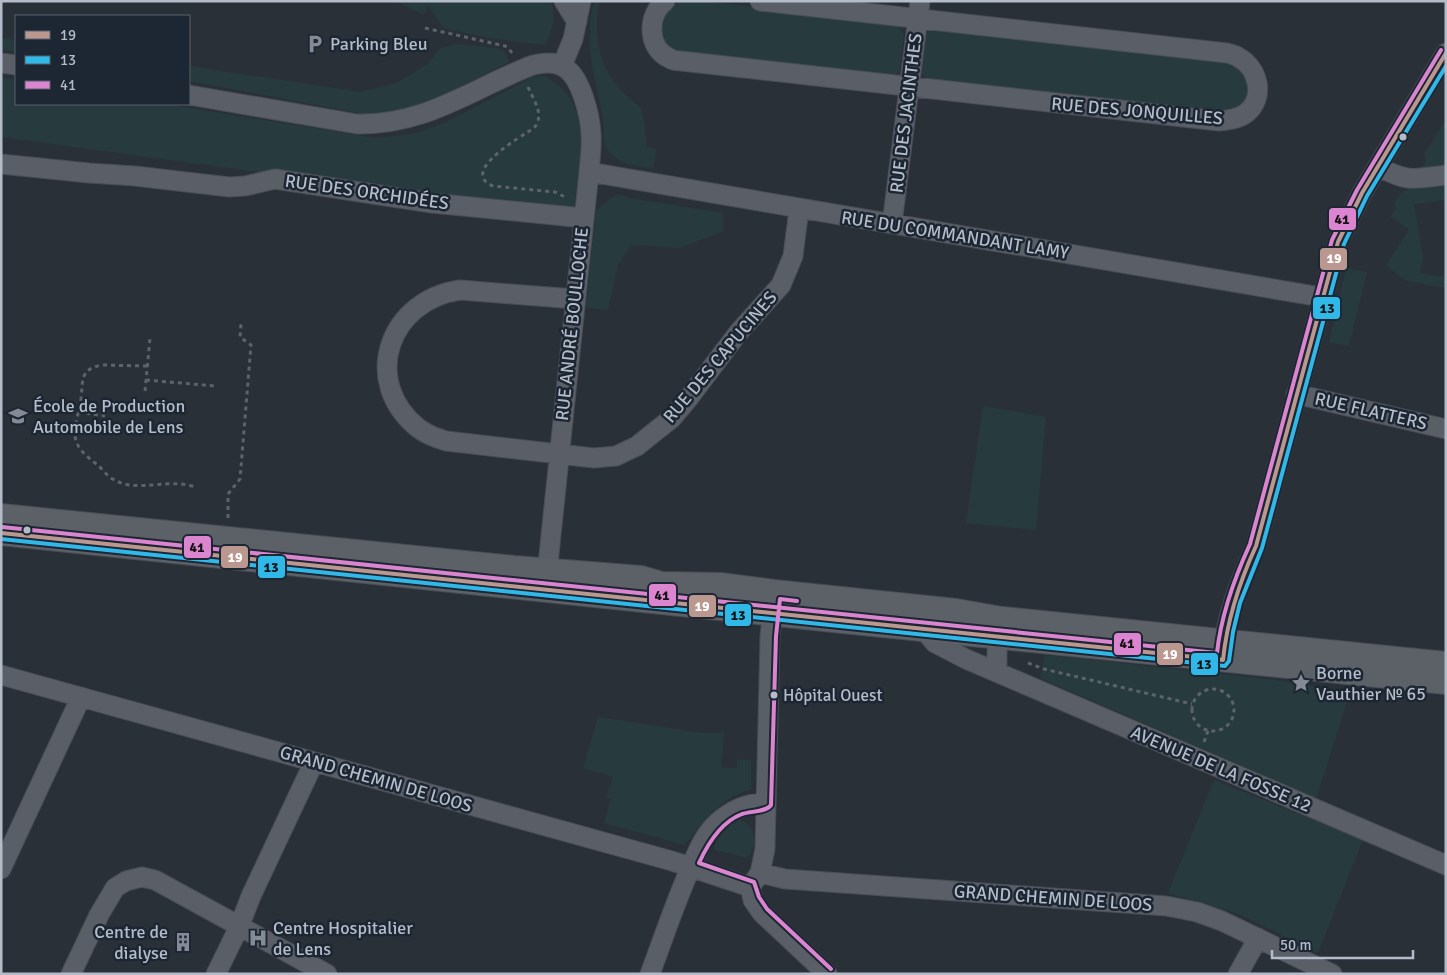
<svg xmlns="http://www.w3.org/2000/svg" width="1447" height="975" viewBox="0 0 1447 975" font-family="Signika,sans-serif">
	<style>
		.green { fill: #273a3e }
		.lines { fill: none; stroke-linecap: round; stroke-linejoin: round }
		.minor-casing { stroke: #484c53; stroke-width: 21 }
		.major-casing { stroke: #484c55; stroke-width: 26 }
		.path { stroke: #5d636a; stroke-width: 3; stroke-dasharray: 4 4; stroke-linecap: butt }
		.minor { stroke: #5a5e66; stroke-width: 19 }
		.major { stroke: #5c6168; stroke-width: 24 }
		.bus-1-casing { stroke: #1d2633; stroke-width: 8 }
		.bus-2-casing { stroke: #1d2633; stroke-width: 8 }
		.bus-3-casing { stroke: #1d2633; stroke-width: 8 }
		.bus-1 { stroke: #ba9890; stroke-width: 4 }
		.bus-2 { stroke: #30b8e8; stroke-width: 4 }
		.bus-3 { stroke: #db85d0; stroke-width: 4 }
		.bus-dot { fill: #b4bcc9; stroke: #1d2633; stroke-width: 2 }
		.labels { text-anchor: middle; stroke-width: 5; stroke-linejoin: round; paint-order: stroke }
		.bus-label { font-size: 17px; fill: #b4bcc9; stroke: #1d2633; text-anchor: start }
		.poi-label { font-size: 18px; fill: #b4bcc9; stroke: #1d2633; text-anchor: start }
		.street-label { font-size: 18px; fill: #b4bcc9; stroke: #1d2633 }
		.line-badge { stroke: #1d2633; stroke-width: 2 }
		.badge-label { font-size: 14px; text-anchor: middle; font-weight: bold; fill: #fff }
		.pale-badge-label { font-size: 14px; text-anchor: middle; font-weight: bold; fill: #111 }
	</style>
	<rect width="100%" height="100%" fill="#2a3038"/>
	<path class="green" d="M 396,1 L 551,1 C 556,17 553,30 545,45 L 489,38 L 444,28 L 428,6 L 424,15 Z
		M 594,1 L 599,1 C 594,32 597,64 619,88 C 624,94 638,104 641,109 C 644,114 646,140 647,147 L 657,149 L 653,168 C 637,166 622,166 610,153 C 601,143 605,132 603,120 C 596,79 583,44 594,1 Z
		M 681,1 L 706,1 L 898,25 L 904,34 L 900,71 L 891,78 L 675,53 L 666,47 L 659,30 C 663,16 666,6 681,1 Z
		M 933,28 L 1228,60 C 1259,75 1257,101 1225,114 L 930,81 L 920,72 L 924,35 Z
		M 1,38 L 16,40 L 16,52 L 1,50 Z
		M 457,44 L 496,48 L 504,51 L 509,62 L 451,92 L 418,106 L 390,113 L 359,113 L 189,81 L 189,66 L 361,92 L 397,83 L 429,63 L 440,48 Z
		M 544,76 C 595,101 581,162 574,207 L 428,195 L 1,137 L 1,77 L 16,80 L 16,104 L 166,104 L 375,138 L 412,134 L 444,123 L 533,77 Z
		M 1446,119 L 1446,167 L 1420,171 L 1426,161 L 1424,154 Z
		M 1444,183 L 1446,184 L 1446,206 L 1445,200 L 1414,204 L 1423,258 L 1420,273 L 1446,277 L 1446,288 L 1406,281 L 1386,266 L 1409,229 L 1390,217 L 1396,208 L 1394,203 L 1402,192 L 1408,189 Z
		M 619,194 L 629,198 L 723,213 L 724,231 L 680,248 L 631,245 L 618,265 L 608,310 L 586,308 L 596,211 L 611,198 Z
		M 1346,268 L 1367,272 L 1349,346 L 1329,342 Z
		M 983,406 L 1046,417 L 1036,530 L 966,523 Z
		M 1045,655 L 1268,679 L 1350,692 L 1316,800 L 1233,762 L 1040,678 Z
		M 598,717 L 702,733 L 724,733 L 721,767 L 737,768 L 737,759 L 751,760 L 751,789 C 721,798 704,820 685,845 L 604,823 L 611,799 L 606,798 L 613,777 L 583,768 Z
		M 1214,780 L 1363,840 L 1318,953 L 1239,914 L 1168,893 Z
		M 738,820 C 756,822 759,847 747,858 L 715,850 C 714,836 725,824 738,820 Z"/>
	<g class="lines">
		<g class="minor-casing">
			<path id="minor" d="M 564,1 L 577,22
				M 665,1 C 647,15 647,48 669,58 C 672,60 677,61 681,61 L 1219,121 C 1228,120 1238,119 1245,114 C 1266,99 1259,68 1238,57 C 1235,55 1231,54 1227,53 L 760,1
				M 1,63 L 16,65
				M 562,66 L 573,39 L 581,1
				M 189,95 L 357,124 C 427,125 471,89 533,65 C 543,63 554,61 564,67 C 581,77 590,115 591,134 C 592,146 590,160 589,172 L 546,583
				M 1,164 L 89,173 L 135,176 L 229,187 L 245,186 L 275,179 L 432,203 L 584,218
				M 1378,166 C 1407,183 1414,179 1446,175
				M 589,172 L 1321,297
				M 892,224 L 920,1
				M 575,299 L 460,290 C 389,300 360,381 418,428 C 426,434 436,438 446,441 L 594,458 L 616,456 L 637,446 L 672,418 L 688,399 L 738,333 L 781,285 L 793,256 L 799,209
				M 1296,394 L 1446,429
				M 924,622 L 923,629 L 935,643 L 966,659 L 1446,865
				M 1223,654 C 1225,618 1241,578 1256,546 L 1338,242 L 1362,193 L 1446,53
				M 997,672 L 997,652 L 1001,623
				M 1,675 L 672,861 L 750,887
				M 1,869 L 81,697
				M 760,873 L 785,879 L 1166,906 L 1197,912 L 1222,921 L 1332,974
				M 753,883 L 760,873 L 765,849 L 770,636 L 774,601
				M 750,887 L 753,900 L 762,913 L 827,974
				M 71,974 L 99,915 L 115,888 L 126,881 L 142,877 L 155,880 L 327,974
				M 216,974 L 239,927 L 251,896 L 314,762
				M 650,974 C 663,939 675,903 690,869 C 697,853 703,836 717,823 C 731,810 746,803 765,803
				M 1238,974 L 1258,938"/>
		</g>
		<g class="major-casing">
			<path id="major" d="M 1,516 L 514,568 L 641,578 L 661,584 L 720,585 L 774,592 L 956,611 L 1002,619 L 1446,664
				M 1,533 C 483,584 964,634 1446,682"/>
		</g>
		<path class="path" d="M 425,28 L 505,46 L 508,48 L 513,54
			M 528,87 C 534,101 545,115 534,128 C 522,136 458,172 493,186 L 555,192 L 565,197
			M 147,366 L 102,365 C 80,369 83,380 81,399 C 80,410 75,421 75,432 C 74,446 85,455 95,463 C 101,467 105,474 111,478 C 132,492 156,482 179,484 C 185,484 191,486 197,487
			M 146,380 L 215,386
			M 145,391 L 150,338
			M 78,412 L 105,416
			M 228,518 L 228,494 L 240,479 L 251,345 L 240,337 L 241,324
			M 1028,663 L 1044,669 L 1192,704
			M1192 710a21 21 0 1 1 42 0a21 21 0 1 1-42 0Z
			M 1204,742 L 1208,731"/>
		<use href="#minor" class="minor"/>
		<use href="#major" class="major"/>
		<g class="bus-1-casing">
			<path id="bus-1" d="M 1,533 L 1223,660 C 1227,620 1239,583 1256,546 L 1338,242 L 1362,193 L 1446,53"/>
		</g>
		<g class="bus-2-casing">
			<path id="bus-2" d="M 1,539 L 1225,666 L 1229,661 L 1233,632 L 1240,603 L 1262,548 L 1344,244 L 1367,196 L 1446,66"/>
		</g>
		<g class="bus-3-casing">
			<path id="bus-3" d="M 2,527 L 1217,653 C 1221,615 1234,579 1250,544 L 1332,240 L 1357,190 L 1441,50
				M 797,601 L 780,599 L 776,636 L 771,805 C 766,812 751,811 742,814 C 721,822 708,843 699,863 L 754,882 L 759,897 L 767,909 L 831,969"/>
		</g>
		<use href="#bus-1" class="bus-1"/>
		<use href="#bus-2" class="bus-2"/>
		<use href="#bus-3" class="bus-3"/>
	</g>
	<defs>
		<g id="parking-bare" transform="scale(1.5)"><path d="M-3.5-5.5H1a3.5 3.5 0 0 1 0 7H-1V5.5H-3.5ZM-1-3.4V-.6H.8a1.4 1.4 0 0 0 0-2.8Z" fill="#848b96" stroke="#1d2633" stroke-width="2.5" paint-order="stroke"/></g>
		<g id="school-bare" transform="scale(1.5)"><path d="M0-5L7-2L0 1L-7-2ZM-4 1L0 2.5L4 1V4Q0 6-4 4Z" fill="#848b96" stroke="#1d2633" stroke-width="2.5" paint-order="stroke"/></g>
		<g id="sight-bare" transform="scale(1.5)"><path d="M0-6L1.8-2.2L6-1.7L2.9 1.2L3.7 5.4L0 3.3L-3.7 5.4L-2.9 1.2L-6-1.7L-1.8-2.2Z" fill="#848b96" stroke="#1d2633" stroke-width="2.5" paint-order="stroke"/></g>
		<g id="hospital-bare" transform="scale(1.5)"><path d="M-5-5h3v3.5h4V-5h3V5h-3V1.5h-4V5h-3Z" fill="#848b96" stroke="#1d2633" stroke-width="2.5" paint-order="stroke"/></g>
		<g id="building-bare" transform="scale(1.5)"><path d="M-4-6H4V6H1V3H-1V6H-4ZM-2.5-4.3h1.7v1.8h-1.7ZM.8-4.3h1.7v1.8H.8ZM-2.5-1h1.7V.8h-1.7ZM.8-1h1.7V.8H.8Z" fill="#848b96" stroke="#1d2633" stroke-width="2.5" paint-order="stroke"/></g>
	</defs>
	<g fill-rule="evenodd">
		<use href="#parking-bare" x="315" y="44"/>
		<use href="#school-bare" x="18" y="416"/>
		<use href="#sight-bare" x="1301" y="683"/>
		<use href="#hospital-bare" x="258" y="938"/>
		<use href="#building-bare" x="183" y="942"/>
	</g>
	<g class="bus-dot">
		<circle cx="1403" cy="137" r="4.5"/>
		<circle cx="27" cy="530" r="4.5"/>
		<circle cx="774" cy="695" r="4.5"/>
	</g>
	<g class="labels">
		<g class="bus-label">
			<text x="783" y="701">Hôpital Ouest</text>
		</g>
		<g class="poi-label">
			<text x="330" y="50">Parking Bleu</text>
			<text x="33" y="412">École de Production<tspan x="33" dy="21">Automobile de Lens</tspan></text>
			<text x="1316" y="679">Borne<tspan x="1316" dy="21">Vauthier № 65</tspan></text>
			<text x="273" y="934">Centre Hospitalier<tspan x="273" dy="21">de Lens</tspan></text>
			<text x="168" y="938" text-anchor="end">Centre de<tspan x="168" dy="21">dialyse</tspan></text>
		</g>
		<g class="street-label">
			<text transform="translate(1137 111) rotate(5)" y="6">RUE DES JONQUILLES</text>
			<text transform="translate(906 113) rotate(-83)" y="6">RUE DES JACINTHES</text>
			<text transform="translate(367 192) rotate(8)" y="6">RUE DES ORCHIDÉES</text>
			<text transform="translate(955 235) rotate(9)" y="6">RUE DU COMMANDANT LAMY</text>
			<text transform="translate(572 324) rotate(-84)" y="6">RUE ANDRÉ BOULLOCHE</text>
			<text transform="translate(720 357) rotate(-50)" y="6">RUE DES CAPUCINES</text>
			<text transform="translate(1371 411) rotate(13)" y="6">RUE FLATTERS</text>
			<text transform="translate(1221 769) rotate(23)" y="6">AVENUE DE LA FOSSE 12</text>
			<text transform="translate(376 779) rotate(16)" y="6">GRAND CHEMIN DE LOOS</text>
			<text transform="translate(1053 898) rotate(4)" y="6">GRAND CHEMIN DE LOOS</text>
		</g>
	</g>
	<g class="line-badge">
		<rect x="1328" y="207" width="29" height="24" rx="5" fill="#db85d0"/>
		<rect x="1319" y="247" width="29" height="24" rx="5" fill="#ba9890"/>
		<rect x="1312" y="296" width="29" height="24" rx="5" fill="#30b8e8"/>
		<rect x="183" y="535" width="29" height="24" rx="5" fill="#db85d0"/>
		<rect x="220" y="545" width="29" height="24" rx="5" fill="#ba9890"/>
		<rect x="257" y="555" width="29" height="24" rx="5" fill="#30b8e8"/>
		<rect x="648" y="583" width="29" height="24" rx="5" fill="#db85d0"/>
		<rect x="688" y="594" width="29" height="24" rx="5" fill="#ba9890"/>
		<rect x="724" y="603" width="28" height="24" rx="5" fill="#30b8e8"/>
		<rect x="1113" y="632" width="29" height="24" rx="5" fill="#db85d0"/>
		<rect x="1156" y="642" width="28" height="24" rx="5" fill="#ba9890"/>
		<rect x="1190" y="652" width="29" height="24" rx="5" fill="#30b8e8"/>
	</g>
	<g class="badge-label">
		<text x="1334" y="263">19</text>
		<text x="235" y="562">19</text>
		<text x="702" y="611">19</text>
		<text x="1170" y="659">19</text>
	</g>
	<g class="pale-badge-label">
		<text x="1342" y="224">41</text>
		<text x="1327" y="313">13</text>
		<text x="197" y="552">41</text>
		<text x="271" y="572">13</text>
		<text x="662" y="600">41</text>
		<text x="738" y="620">13</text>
		<text x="1127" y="648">41</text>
		<text x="1204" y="669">13</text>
	</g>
	<rect width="1447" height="975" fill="none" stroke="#b4bcc9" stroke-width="5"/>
	<rect x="15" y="15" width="175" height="90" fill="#1d2633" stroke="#59626f"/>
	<rect x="25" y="31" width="25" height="8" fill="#ba9890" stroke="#59626f"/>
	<text x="60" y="40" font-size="15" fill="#b4bcc9">19</text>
	<rect x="25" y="56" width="25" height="8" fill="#30b8e8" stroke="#59626f"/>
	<text x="60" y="65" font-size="15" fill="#b4bcc9">13</text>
	<rect x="25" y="81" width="25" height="8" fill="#db85d0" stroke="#59626f"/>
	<text x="60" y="90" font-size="15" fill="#b4bcc9">41</text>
	<path d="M1272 950v8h141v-8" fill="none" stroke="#b4bcc9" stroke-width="2.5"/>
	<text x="1280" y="950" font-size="15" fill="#b4bcc9" stroke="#1d2633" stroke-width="4" paint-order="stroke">50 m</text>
</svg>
